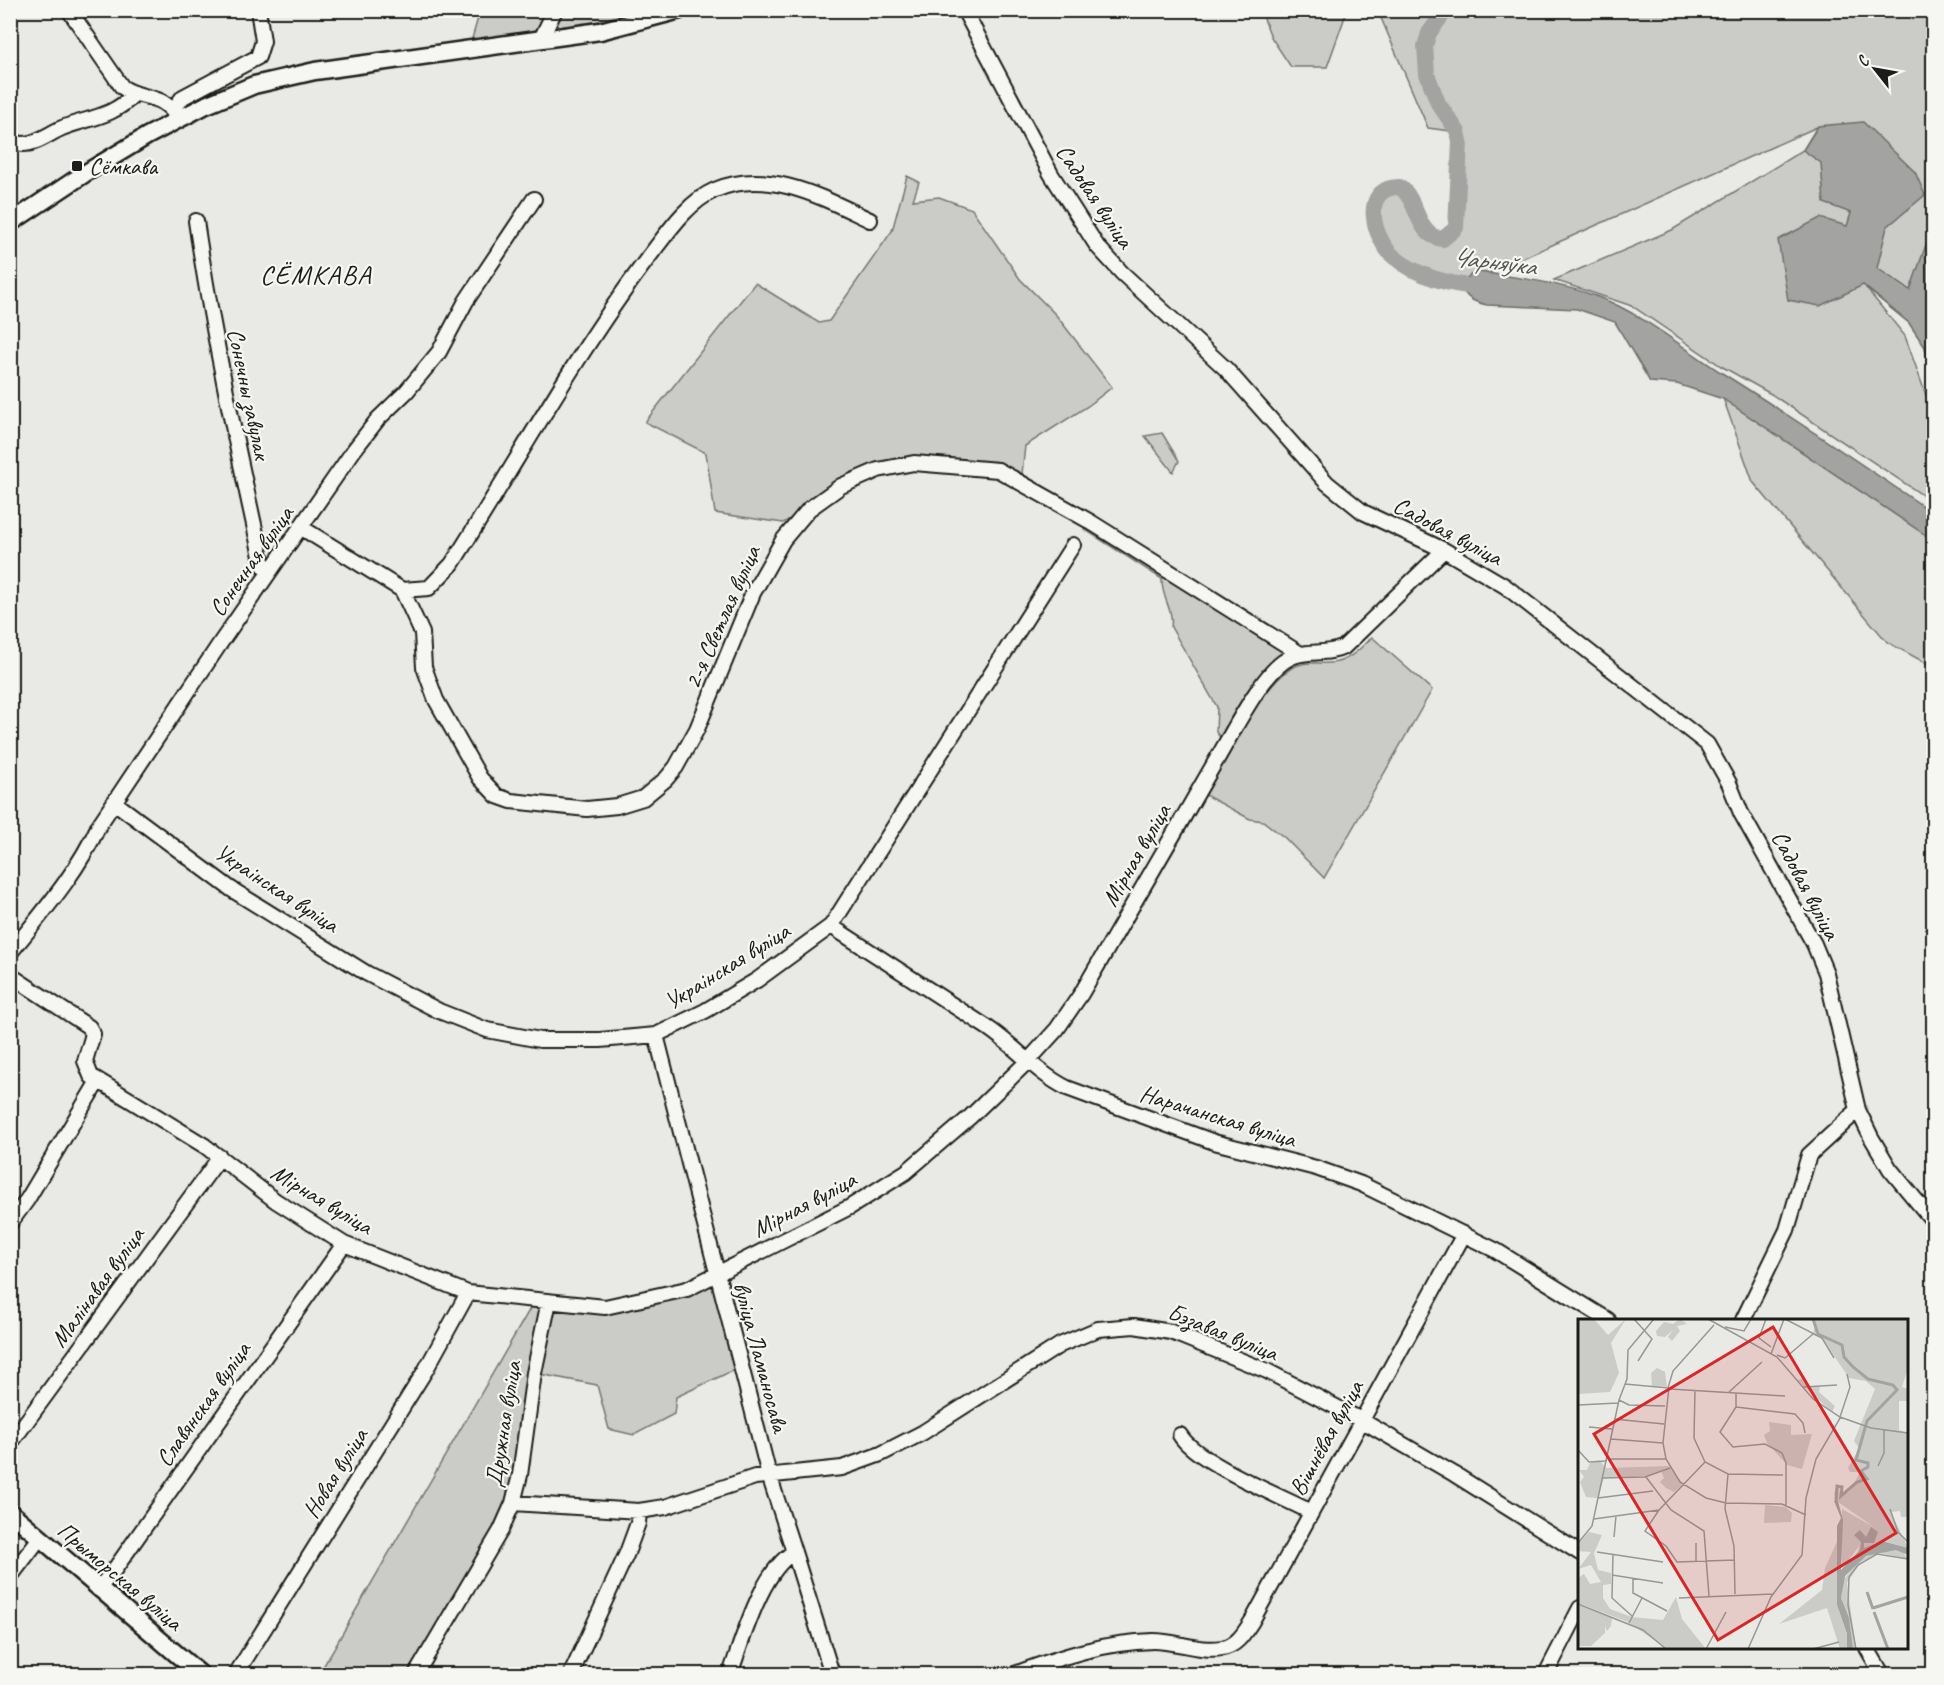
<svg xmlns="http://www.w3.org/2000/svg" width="1944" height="1685" viewBox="0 0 1944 1685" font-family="Caveat,sans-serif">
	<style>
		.green { fill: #cbcbc7; stroke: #747472; stroke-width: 1.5 }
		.water { fill: #a3a3a1; stroke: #6d6d6c; stroke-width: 1.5 }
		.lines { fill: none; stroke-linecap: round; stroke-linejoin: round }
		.river { stroke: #a3a3a1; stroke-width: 16 }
		.minor-casing { stroke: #1c1c1c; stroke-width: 18 }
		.major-casing { stroke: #1c1c1c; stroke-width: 21 }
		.minor { stroke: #f6f6f2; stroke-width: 14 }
		.major { stroke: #f6f6f2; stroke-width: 16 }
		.poi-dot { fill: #1c1c1c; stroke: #f6f6f2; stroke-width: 2 }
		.labels { text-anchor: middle; stroke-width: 4.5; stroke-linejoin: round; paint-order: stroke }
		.poi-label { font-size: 24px; fill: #1c1c1c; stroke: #f6f6f2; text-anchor: start }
		.street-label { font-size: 24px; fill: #1c1c1c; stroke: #f6f6f2 }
		.water-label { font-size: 26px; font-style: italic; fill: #525251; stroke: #f6f6f2 }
		.quarter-label { font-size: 27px; letter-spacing: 1.5px; fill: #1c1c1c; stroke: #f6f6f2 }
		.inset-river { fill: none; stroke: #a3a3a1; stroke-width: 3 }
		.inset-road { fill: none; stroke: #979795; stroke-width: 1.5 }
		.view { fill: #d62828; fill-opacity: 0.15; stroke: #d62828; stroke-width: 3 }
		.inset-edge { fill: none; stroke: #1c1c1c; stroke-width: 3 }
	</style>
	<rect width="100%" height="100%" fill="#e9e9e5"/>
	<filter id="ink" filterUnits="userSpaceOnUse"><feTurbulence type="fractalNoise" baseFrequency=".0167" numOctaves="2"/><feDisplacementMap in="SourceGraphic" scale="12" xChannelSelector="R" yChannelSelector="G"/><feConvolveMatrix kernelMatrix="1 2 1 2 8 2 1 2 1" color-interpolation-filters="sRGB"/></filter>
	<g filter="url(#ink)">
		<path class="green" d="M 480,11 L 680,11 L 469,49 Z
			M 1261,11 L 1347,11 L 1327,67 L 1291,67 L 1271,37 Z
			M 1378,11 L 1933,11 L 1933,225 L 1925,347 L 1909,323 L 1866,288 L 1905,336 L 1933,415 L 1933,502 L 1771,394 L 1721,366 L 1632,306 L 1554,280 L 1672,230 L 1803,150 L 1817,127 L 1487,274 L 1478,272 L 1465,279 L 1462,286 C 1433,280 1400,269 1382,244 C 1371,229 1367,182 1398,187 C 1423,192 1409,235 1443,239 L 1456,228 L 1457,220 L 1456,190 L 1461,153 L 1458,132 L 1428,128 Z
			M 907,176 L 919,182 L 913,200 L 939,197 L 972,209 L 1020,279 L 1056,315 L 1112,387 L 1088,406 L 1025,446 L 1022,474 L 956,465 L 878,470 L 783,523 L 715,513 L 706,453 L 645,422 L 755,283 L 819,323 L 829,321 L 892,231 Z
			M 1723,398 L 1933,540 L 1933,667 L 1887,642 L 1753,482 Z
			M 1162,433 L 1179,461 L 1173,472 L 1145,436 Z
			M 1089,521 L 1299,653 L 1288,658 L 1226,745 L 1216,732 L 1217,707 L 1171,627 C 1174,609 1161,598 1162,579 L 1084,529 Z
			M 1372,637 L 1432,690 L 1324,878 L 1285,838 L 1263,821 L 1250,819 L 1205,795 C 1224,763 1260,688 1290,669 C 1304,660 1315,664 1330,663 C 1347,663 1361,648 1372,637 Z
			M 717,1274 L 734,1370 L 676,1397 L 674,1414 L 634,1435 L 609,1429 L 597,1385 L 534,1373 L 517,1489 L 416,1674 L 319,1674 L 535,1300 L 605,1307 Z
			M 1117,1667 L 1165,1668 L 1172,1674 L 1063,1674 L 1084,1669 Z"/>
		<path class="water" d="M 1863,122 L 1915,172 L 1925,195 L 1887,227 L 1877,268 L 1910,290 L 1933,225 L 1933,392 L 1925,347 L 1909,323 L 1863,285 L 1820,306 L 1788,300 L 1778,240 L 1820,218 L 1847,226 L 1851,213 L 1824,203 L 1821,163 L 1803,150 L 1818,126 Z
			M 1478,272 C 1517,277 1561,283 1598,297 C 1643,314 1681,347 1722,373 C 1794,418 1863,465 1933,513 L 1933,540 L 1723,399 L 1677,384 L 1650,382 L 1615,322 L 1577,309 L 1487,305 C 1475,302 1465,299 1462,286 L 1470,275 Z"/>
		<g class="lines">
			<path class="river" d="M 1446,10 L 1429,33 L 1425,46 L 1427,74 L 1438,103 L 1458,132 L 1460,141 L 1456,228 L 1443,239 C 1415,236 1420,202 1400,187 C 1359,187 1373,239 1394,257 C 1419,278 1452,285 1484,288"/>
			<g class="minor-casing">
				<path id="minor" d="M 69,10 L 122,87 C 144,102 162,91 178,119
					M 964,10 L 1051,174 L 1097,246 L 1122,273 L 1226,369 L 1327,483 L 1363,512 L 1444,550 L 1505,586 L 1707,744 L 1729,783 L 1741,813 L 1814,944 L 1826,973 L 1858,1110 L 1871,1137 L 1890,1169 L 1934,1222
					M 541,39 L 555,10
					M 173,110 L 183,97 L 258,57 L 263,41 L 258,10
					M 10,138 C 14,141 18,144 23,144 C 37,144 50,133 62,128 C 87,118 114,117 133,95
					M 196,221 C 213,336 237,448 262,561 L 268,573
					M 302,528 L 402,590 L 422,633 L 424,667 L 436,700 L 480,778 L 497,796 L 511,801 L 587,809 L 617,806 L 643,798 L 666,779 L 676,767 L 697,729 L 753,593 L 783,540 L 809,509 L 841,486 L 878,470 L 914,463 L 998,470 L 1089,521 L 1299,653
					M 402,590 L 429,588 L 452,564 C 517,462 575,355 648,258 C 666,235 687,202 715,190 C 768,167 823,198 870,220
					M 114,802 L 231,889 L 366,973 L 439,1011 L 487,1030 L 540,1040 L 600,1040 L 656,1035 L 705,1011 L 757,980 L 831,926 L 1073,545
					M 831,926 L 988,1028 C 1016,1047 1037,1073 1067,1088 L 1214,1142 L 1316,1168 L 1361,1184 L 1495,1250 L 1608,1320
					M 10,953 C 43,912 78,872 99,825 L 221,642 L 354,450 L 378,419 L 406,392 L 439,352 L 466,301 L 534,199
					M 10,975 L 89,1027 L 93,1034 L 85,1061 L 91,1076 L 205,1146 L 276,1201 L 344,1244 L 468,1293 L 605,1307 L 687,1289 L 850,1207 L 906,1172 L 970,1117 L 1028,1061 L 1057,1029 L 1081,994 C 1125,918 1170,841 1214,764 C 1231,736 1258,680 1283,662 C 1302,647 1324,657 1344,647 L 1444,550
					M 656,1035 L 769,1475 L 794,1552 C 761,1571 743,1639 730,1674
					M 10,1223 L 27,1200 L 98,1081
					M 1743,1320 L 1787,1230 L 1809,1155 L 1858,1110
					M 1180,1435 C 1196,1462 1280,1496 1311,1512
					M 10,1444 L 220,1157
					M 513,1503 L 639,1511 L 665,1507 L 755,1477 L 842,1468 L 881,1454 L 922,1433 L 1060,1345 L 1098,1329 L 1134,1326 L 1171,1332 L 1267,1371 L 1361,1420 L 1454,1474 L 1580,1553
					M 794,1552 L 832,1674
					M 10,1577 L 39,1539
					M 98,1589 L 112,1573 L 344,1244
					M 1867,1648 L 1882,1674
					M 236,1674 L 425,1371 L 468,1293
					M 416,1674 L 501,1530 L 513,1503 L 520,1475 L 534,1373 L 549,1301
					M 571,1674 L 627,1553 L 638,1523 L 639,1511
					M 1015,1674 C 1060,1657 1105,1642 1153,1641 C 1176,1641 1201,1652 1222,1648 C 1237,1646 1244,1633 1252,1621 L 1464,1234
					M 1546,1674 L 1580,1608"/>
			</g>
			<g class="major-casing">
				<path id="major" d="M 10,223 L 84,174 L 147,136 L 206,105 L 254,85 L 315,71 L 600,31 L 680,10
					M 10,1512 L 200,1674"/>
			</g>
			<use href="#minor" class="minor"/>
			<use href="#major" class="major"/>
		</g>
	</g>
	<rect class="poi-dot" x="71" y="160" width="12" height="12" rx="3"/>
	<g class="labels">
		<g class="poi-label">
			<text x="89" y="174">Сёмкава</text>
		</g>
		<g class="street-label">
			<text transform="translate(1095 196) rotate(56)" y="8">Садовая вуліца</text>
			<text transform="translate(249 394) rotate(78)" y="8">Сонечны завулак</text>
			<text transform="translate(1448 531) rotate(28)" y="8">Садовая вуліца</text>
			<text transform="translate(251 561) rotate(-55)" y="8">Сонечная вуліца</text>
			<text transform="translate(722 617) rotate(-66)" y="8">2-я Светлая вуліца</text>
			<text transform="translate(1136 855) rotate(-60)" y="8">Мірная вуліца</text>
			<text transform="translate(1806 885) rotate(62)" y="8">Садовая вуліца</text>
			<text transform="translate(277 888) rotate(33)" y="8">Украінская вуліца</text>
			<text transform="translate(727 966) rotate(-32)" y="8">Украінская вуліца</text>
			<text transform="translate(1218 1116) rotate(17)" y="8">Нарачанская вуліца</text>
			<text transform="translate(322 1199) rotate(31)" y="8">Мірная вуліца</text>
			<text transform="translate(804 1204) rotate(-28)" y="8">Мірная вуліца</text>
			<text transform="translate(97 1287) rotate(-54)" y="8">Малінавая вуліца</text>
			<text transform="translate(1223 1332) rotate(22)" y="8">Бэзавая вуліца</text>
			<text transform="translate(761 1357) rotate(75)" y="8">вуліца Ламаносава</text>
			<text transform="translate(203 1404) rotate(-55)" y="8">Славянская вуліца</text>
			<text transform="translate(503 1424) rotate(-81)" y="8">Дружная вуліца</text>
			<text transform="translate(1326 1438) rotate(-61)" y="8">Вішнёвая вуліца</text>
			<text transform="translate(335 1473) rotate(-58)" y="8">Новая вуліца</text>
			<text transform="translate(120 1576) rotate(40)" y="8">Прыморская вуліца</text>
		</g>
		<g class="water-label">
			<text transform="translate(1494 261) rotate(7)" y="9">Чарняўка</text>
		</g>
		<g class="quarter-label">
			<text x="316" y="284">СЁМКАВА</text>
		</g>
	</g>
	<g transform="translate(1578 1319)">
		<rect width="330" height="330" fill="#e9e9e5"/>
		<path d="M 0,0 L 16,0 L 30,16 L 48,0 L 33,24 L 41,54 L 32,73 L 0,75 ZM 102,0 L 109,5 L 99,7 L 102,12 L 94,22 L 90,18 L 95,11 L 87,18 L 79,17 L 78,12 L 86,3 L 95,5 ZM 232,0 L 330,0 L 330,49 L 324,68 L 330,70 L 330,82 L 321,82 L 321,111 L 330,114 L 330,198 L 323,198 L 322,192 L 313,193 L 330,229 L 305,222 L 280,234 L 281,227 L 264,250 L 264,190 L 296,208 L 257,181 L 256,174 L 261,166 L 262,176 L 272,172 L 282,153 L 272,153 L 270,149 L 281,129 L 276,122 L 297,70 L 288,62 L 271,59 L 244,19 L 235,16 L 237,5 ZM 79,49 L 87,53 L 89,68 L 74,67 L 73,54 ZM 227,59 L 231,68 L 242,67 L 241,73 L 257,87 L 254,93 L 219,61 ZM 191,103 L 213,106 L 213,116 L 234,115 L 224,150 L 209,146 L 189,124 L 186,116 L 192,112 ZM 21,141 L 28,149 L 91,147 L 105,165 L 96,173 L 88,169 L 82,163 L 86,159 L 83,152 L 72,157 L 26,159 L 20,179 L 8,178 L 2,163 L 6,158 L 1,151 L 9,151 L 12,144 ZM 187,186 L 208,188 L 214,194 L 213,203 L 186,204 ZM 11,213 L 24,216 L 16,234 L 20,251 L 33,254 L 33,265 L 25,266 L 25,279 L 32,290 L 54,298 L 85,301 L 98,278 L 104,300 L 128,330 L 89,330 L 50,303 L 0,284 L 0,259 L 6,255 L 12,265 L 23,263 L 13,246 L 0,250 L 13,233 L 0,232 L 0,224 ZM 262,216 L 259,286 L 269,316 L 269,330 L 262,330 L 249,289 L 201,305 L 244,271 L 247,249 ZM 305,231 L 323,231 L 330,240 L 302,234 L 283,243 L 269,264 L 278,330 L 275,330 L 263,279 L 265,261 L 284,239 ZM 0,286 L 34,299 L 33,307 L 29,312 L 27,307 L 27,314 L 13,327 L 0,327 Z" fill="#cbcbc7"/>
		<path d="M 256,182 L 260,182 L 265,201 L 263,251 L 282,231 L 283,223 L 276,216 L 282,211 L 288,218 L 293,208 L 300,213 L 296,224 L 286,224 L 286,229 L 304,222 L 330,229 L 330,236 L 318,231 L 288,237 L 267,257 L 263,279 L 271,299 L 275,330 L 269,330 L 269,315 L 259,286 L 259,207 L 263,199 Z" fill="#a3a3a1"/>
		<path class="inset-river" d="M 235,0 L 240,15 L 264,26 L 266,38 L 275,48 L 290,60 L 315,66 L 319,71 L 289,102 L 278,141 L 290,144 L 290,148 L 283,152 L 289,160 L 279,163 L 263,177 L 264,168 L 259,167 L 258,183M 289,273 L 295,290M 295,289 L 330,278M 296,293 L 310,330"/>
		<path class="inset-road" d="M 56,0 L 74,20 L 60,42M 130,0 L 199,38 L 235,80 L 262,98 L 293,109 L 330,114M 188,0 L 181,19 L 193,28M 207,0 L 244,19 L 256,39M 147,8 L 166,12 L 173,0M 193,35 L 206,0M 199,36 L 207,39 L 235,15M 47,65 L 90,69 L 95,52 L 136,6M 91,68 L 85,124 L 88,140 L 102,163 L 128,179 L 148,184 L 204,185 L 228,196M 225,68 L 259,66M 92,70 L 207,77M 117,71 L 116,119 L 127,143 L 150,155 L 205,156M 151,73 L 184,43M 158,74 L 158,88 L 142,113 L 155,128 L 187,125 L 204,134 L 208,144 L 208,187M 41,81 L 51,86 L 87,87M 0,86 L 40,84M 158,88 L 217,95 L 225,104 L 227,114M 36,100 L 86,105M 11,108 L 34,110M 33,120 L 85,124M 0,131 L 11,143 L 29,142M 30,140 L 88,140M 300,147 L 306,134 L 306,111M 150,155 L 147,190 L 156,227 L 157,275M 68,158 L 93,191 L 126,212 L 131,277M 25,159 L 67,158 L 92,149M 20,179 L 75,172M 312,190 L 320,213 L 330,223M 81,191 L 67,212 L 88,227 L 99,243 L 157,241M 16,200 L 81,191 L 127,143M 36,218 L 38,197M 0,224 L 14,207 L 41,81 L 49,60 L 50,31 L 76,0M 118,224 L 118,243M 19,233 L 85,243M 35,235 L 34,279 L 54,297M 34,256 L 85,264M 55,259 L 55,274 L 89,292M 101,279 L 195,275M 0,285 L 65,311 L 88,330M 51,304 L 64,279M 128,330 L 148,293M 170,330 L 193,278 L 224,236 L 228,179 L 238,140 L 261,101 L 272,68 L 269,55M 235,330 L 261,323M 278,330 L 270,286 L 271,258 L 280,246 L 299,235 L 330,240"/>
		<path class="view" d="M 195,8 L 318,214 L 140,321 L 16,115 Z"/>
		<rect width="330" height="330" class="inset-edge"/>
	</g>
	<rect width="1944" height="1685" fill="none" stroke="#f6f6f2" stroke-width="36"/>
	<rect x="18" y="18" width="1908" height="1649" fill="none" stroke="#1c1c1c" stroke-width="2" filter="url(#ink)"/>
	<g transform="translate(1875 69) rotate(301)" stroke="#f6f6f2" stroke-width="4.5" paint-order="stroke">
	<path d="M0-4.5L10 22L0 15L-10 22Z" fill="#1c1c1c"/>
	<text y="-9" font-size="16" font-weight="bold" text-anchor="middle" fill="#1c1c1c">С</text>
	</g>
</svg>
